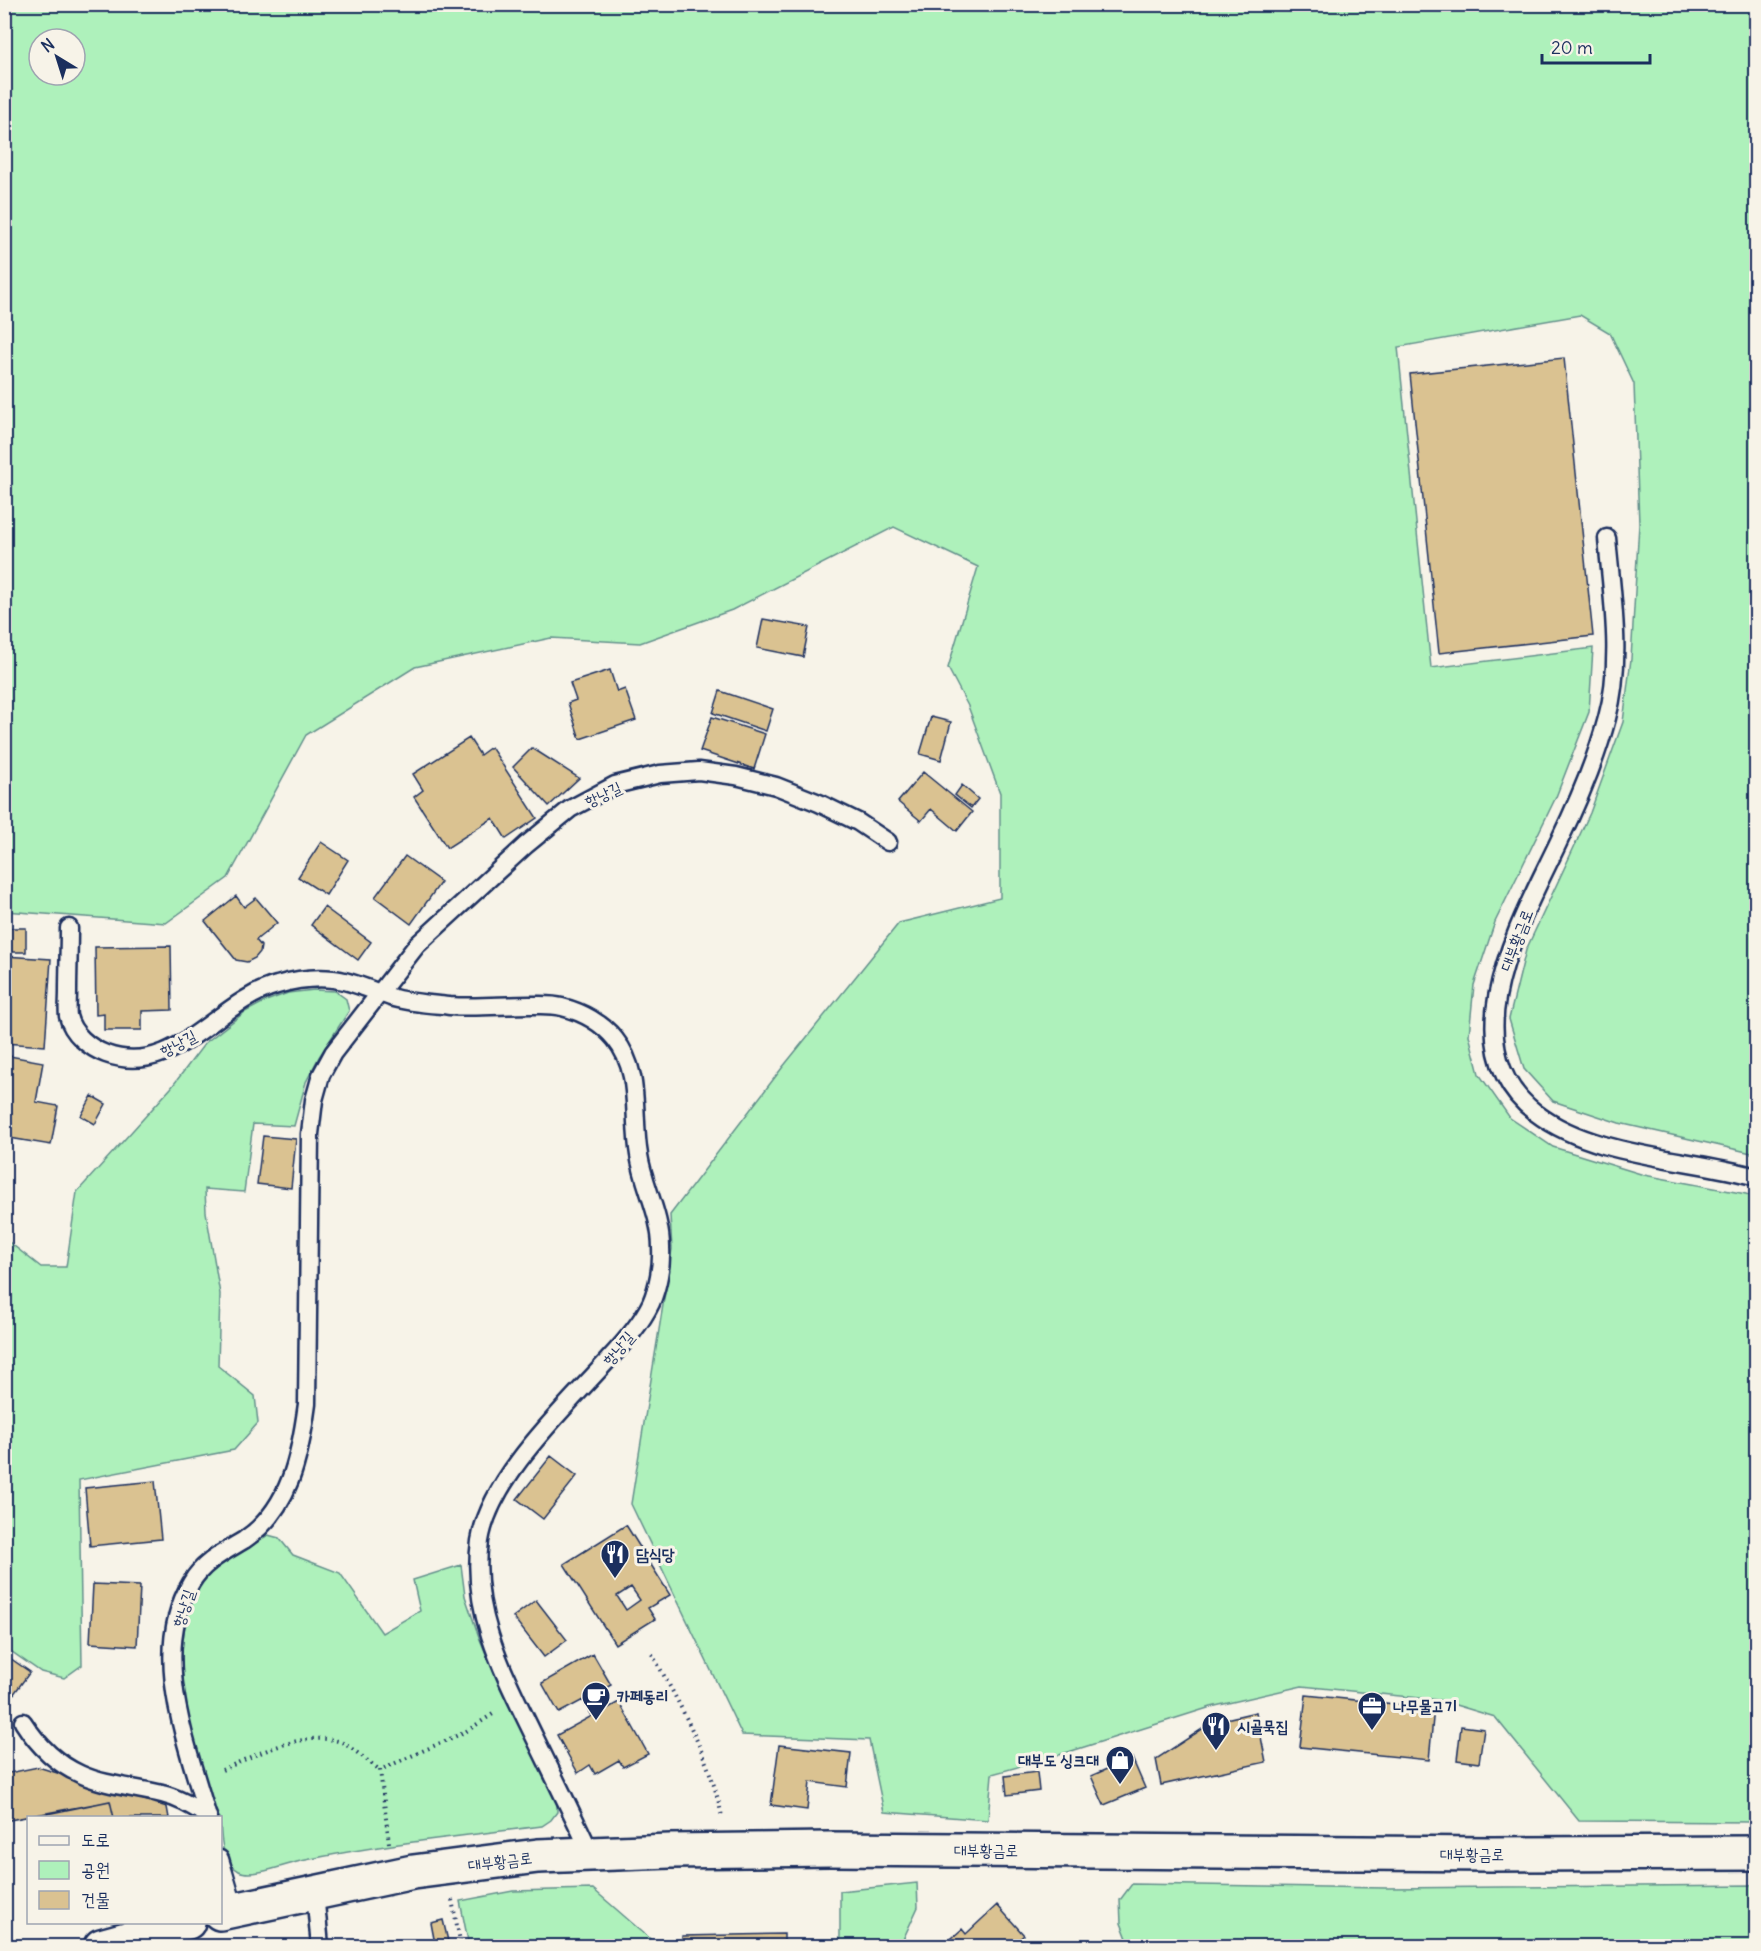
<svg xmlns="http://www.w3.org/2000/svg" width="1761" height="1951" viewBox="0 0 1761 1951" font-family="Delius,'Poor Story',sans-serif">
	<style>
		.green { fill: #aef1bb; stroke: #64908c; stroke-width: 1.5; fill-rule: evenodd }
		.building { fill: #dac291; stroke: #1b2f5e; stroke-width: 1.5; fill-rule: evenodd }
		.lines { fill: none; stroke-linecap: round; stroke-linejoin: round }
		.lane-casing { stroke: #1b2f5e; stroke-width: 21 }
		.secondary-casing { stroke: #1b2f5e; stroke-width: 38 }
		.path { stroke: #1b2f5e; stroke-width: 4; stroke-dasharray: 1.5 4.5; stroke-linecap: butt }
		.lane { stroke: #f7f3e8; stroke-width: 16 }
		.secondary { stroke: #f7f3e8; stroke-width: 33 }
		.labels { text-anchor: middle; stroke-width: 6; stroke-linejoin: round; paint-order: stroke }
		.street-label { font-size: 16px; fill: #1b2f5e; stroke: #f7f3e8 }
		.poi-label { font-size: 16px; font-weight: bold; fill: #1b2f5e; stroke: #f7f3e8; text-anchor: start }
	</style>
	<rect width="100%" height="100%" fill="#f7f3e8"/>
	<filter id="ink" filterUnits="userSpaceOnUse"><feTurbulence type="fractalNoise" baseFrequency=".0167" numOctaves="2"/><feDisplacementMap in="SourceGraphic" scale="12" xChannelSelector="R" yChannelSelector="G"/><feConvolveMatrix kernelMatrix="1 2 1 2 8 2 1 2 1" color-interpolation-filters="sRGB"/></filter>
	<g filter="url(#ink)">
		<path class="green" d="M 4,5 L 1756,5 L 1756,1154 L 1619,1123 L 1553,1101 L 1524,1069 L 1509,1019 L 1526,950 L 1590,813 L 1623,722 L 1631,659 L 1639,524 L 1634,384 L 1610,333 L 1580,315 L 1398,347 L 1431,668 L 1593,648 L 1589,712 L 1556,797 L 1495,922 L 1474,985 L 1469,1035 L 1479,1074 L 1510,1118 L 1553,1147 L 1644,1175 L 1746,1194 L 1756,1199 L 1756,1822 L 1579,1821 L 1495,1717 L 1439,1700 L 1302,1686 L 1211,1707 L 1043,1760 L 992,1774 L 988,1820 L 884,1812 L 869,1740 L 742,1735 L 631,1504 L 672,1249 L 670,1215 L 782,1068 L 899,923 L 1000,898 L 1000,793 L 968,706 L 948,668 L 978,567 L 894,527 L 732,610 L 640,643 L 551,638 L 415,667 L 306,735 L 228,878 L 166,923 L 5,911 ZM 39,39 L 75,39 L 75,75 L 39,75 Z
			M 314,990 L 335,991 L 346,999 L 349,1011 L 319,1057 L 306,1082 L 294,1126 L 253,1124 L 244,1192 L 205,1189 L 206,1212 L 220,1294 L 218,1366 L 255,1396 L 258,1423 L 234,1450 L 79,1480 L 82,1665 L 64,1678 L 41,1672 L 5,1647 L 5,1239 L 41,1267 L 66,1267 L 77,1192 L 171,1088 L 205,1043 L 245,1012 L 266,1001 L 288,993 Z
			M 268,1535 L 279,1538 L 293,1555 L 340,1573 L 382,1633 L 420,1611 L 413,1580 L 461,1565 L 465,1596 L 479,1637 L 499,1685 L 557,1802 L 557,1812 L 551,1820 L 542,1826 C 462,1836 381,1844 301,1861 C 287,1864 252,1878 239,1871 C 220,1861 221,1835 220,1818 L 215,1817 C 204,1777 191,1735 184,1693 C 179,1660 182,1605 203,1578 C 219,1559 247,1548 268,1535 Z
			M 917,1883 L 918,1907 L 900,1946 L 840,1946 L 840,1891 Z
			M 1132,1884 L 1386,1888 L 1756,1885 L 1756,1946 L 1130,1946 L 1121,1923 L 1120,1900 Z
			M 593,1889 L 655,1943 L 655,1946 L 469,1946 L 460,1901 L 513,1891 Z"/>
		<path class="building" d="M 1564,358 L 1593,636 L 1439,653 L 1410,374 Z
			M 763,619 L 809,627 L 803,657 L 757,648 Z
			M 610,670 L 617,692 L 625,689 L 636,720 L 580,739 L 568,703 L 576,700 L 570,683 Z
			M 720,691 L 773,709 L 766,731 L 713,713 Z
			M 712,717 L 765,734 L 754,769 L 700,751 Z
			M 931,717 L 951,722 L 941,760 L 920,754 Z
			M 469,738 L 480,755 L 491,747 L 537,818 L 506,839 L 493,818 L 447,848 L 414,797 L 423,790 L 413,774 Z
			M 532,748 L 579,778 L 549,806 L 513,767 Z
			M 923,772 L 972,812 L 957,831 L 931,809 L 921,821 L 898,802 Z
			M 962,785 L 978,799 L 971,808 L 955,795 Z
			M 321,842 L 348,860 L 326,895 L 298,877 Z
			M 405,856 L 441,882 L 411,924 L 375,897 Z
			M 236,896 L 244,907 L 256,898 L 277,923 L 256,940 L 261,946 L 260,952 L 255,958 L 247,962 L 236,960 L 205,921 Z
			M 324,907 L 371,942 L 358,960 L 311,925 Z
			M 4,928 L 26,928 L 26,952 L 4,952 Z
			M 171,946 L 172,1010 L 142,1011 L 142,1030 L 104,1030 L 104,1014 L 96,1015 L 95,947 Z
			M 4,956 L 51,959 L 45,1046 L 4,1043 Z
			M 4,1055 L 43,1062 L 36,1102 L 58,1106 L 51,1145 L 4,1137 Z
			M 92,1096 L 106,1104 L 95,1124 L 81,1116 Z
			M 263,1136 L 296,1139 L 291,1188 L 257,1184 Z
			M 551,1456 L 577,1476 L 543,1519 L 517,1499 Z
			M 155,1481 L 161,1539 L 90,1546 L 85,1488 Z
			M 626,1525 L 670,1595 L 648,1608 L 655,1619 L 615,1644 L 564,1564 ZM 631,1587 L 640,1600 L 626,1610 L 617,1596 Z
			M 93,1584 L 140,1586 L 137,1646 L 90,1643 Z
			M 536,1600 L 567,1640 L 544,1657 L 513,1617 Z
			M 4,1654 L 30,1672 L 10,1699 L 4,1696 Z
			M 593,1654 L 611,1685 L 592,1696 L 601,1712 L 619,1702 L 648,1754 L 623,1767 L 619,1760 L 595,1774 L 590,1765 L 578,1773 L 557,1735 L 592,1716 L 583,1700 L 559,1713 L 542,1683 Z
			M 1306,1695 L 1434,1708 L 1429,1760 L 1300,1747 Z
			M 1256,1712 L 1266,1762 L 1161,1785 L 1156,1759 L 1213,1722 Z
			M 1461,1726 L 1484,1729 L 1479,1763 L 1457,1760 Z
			M 779,1745 L 851,1753 L 847,1787 L 810,1782 L 807,1810 L 771,1805 Z
			M 1132,1758 L 1145,1788 L 1104,1805 L 1091,1776 Z
			M 38,1767 L 167,1807 L 169,1818 L 114,1818 L 110,1801 L 4,1821 L 4,1774 Z
			M 1037,1772 L 1039,1791 L 1007,1795 L 1005,1776 Z
			M 110,1801 L 114,1818 L 48,1818 L 47,1814 Z
			M 997,1905 L 1024,1935 L 1012,1946 L 943,1946 L 962,1929 L 966,1934 Z
			M 443,1920 L 448,1941 L 435,1944 L 431,1923 Z
			M 784,1934 L 784,1946 L 682,1946 L 682,1936 Z"/>
		<g class="lines">
			<g class="lane-casing">
				<path id="lane" d="M 1607,538 C 1612,597 1623,660 1607,718 C 1596,760 1578,802 1559,841 C 1523,918 1447,1045 1536,1113 C 1593,1157 1689,1158 1756,1177
					M 69,928 C 69,949 68,971 68,992 C 68,1000 67,1009 68,1016 C 72,1034 90,1048 106,1054 C 175,1079 217,1001 277,985 C 294,980 315,977 333,979 C 354,981 374,992 394,998 C 412,1003 431,1004 450,1006 C 476,1008 503,1005 530,1005 C 540,1005 552,1004 562,1007 C 582,1012 602,1023 615,1039 C 642,1072 632,1116 639,1155 C 644,1187 661,1215 661,1248 C 662,1265 658,1287 651,1303 C 641,1324 624,1343 608,1360 C 565,1408 490,1477 480,1541 C 470,1612 505,1676 535,1738 C 554,1777 573,1815 591,1854
					M 23,1722 C 37,1744 55,1763 80,1774 C 106,1786 135,1787 162,1794 C 179,1798 193,1807 208,1816
					M 208,1818 C 188,1746 149,1653 191,1583 C 203,1562 224,1552 244,1540 C 290,1509 300,1456 307,1404 L 310,1134 L 314,1100 L 321,1075 L 333,1053 L 417,945 L 526,845 L 570,809 L 615,785 L 660,774 L 699,771 L 736,776 L 776,786 L 819,803 L 858,822 L 888,842
					M 220,1859 L 235,1910
					M 315,1893 L 320,1946"/>
			</g>
			<g class="secondary-casing">
				<path id="secondary" d="M 220,1913 L 413,1872 L 538,1856 L 670,1851 L 830,1849 L 1491,1854 L 1756,1853
					M 101,1946 L 188,1922"/>
			</g>
			<path class="path" d="M 652,1654 C 680,1704 711,1760 722,1817
				M 222,1770 C 255,1755 301,1731 338,1741 C 347,1743 371,1764 380,1770
				M 389,1843 L 380,1770 L 465,1732 L 493,1714
				M 452,1900 L 461,1946"/>
			<use href="#lane" class="lane"/>
			<use href="#secondary" class="secondary"/>
		</g>
	</g>
	<defs>
		<g id="restaurant-pin" transform="scale(1.5)"><path d="M0 17L-7.5 6A9.5 9.5 0 1 1 7.5 6Z" fill="#1b2f5e" stroke="#f7f3e8"/><path d="M-5-6h1v4h1v-4h1v4h1v-4h1v5L-1.5 .5V6h-2V.5L-5-1ZM5-6V6H3V1.5H1.5Q1.5-4 5-6Z" fill="#fff"/></g>
		<g id="cafe-pin" transform="scale(1.5)"><path d="M0 17L-7.5 6A9.5 9.5 0 1 1 7.5 6Z" fill="#1b2f5e" stroke="#f7f3e8"/><path d="M-5.5-4.5H6V0H3Q3 3.5 0 3.5H-2.5Q-5.5 3.5-5.5 0ZM3-3.2v2h1.7v-2ZM-6 4.5H4V6H-6Z" fill="#fff"/></g>
		<g id="office-pin" transform="scale(1.5)"><path d="M0 17L-7.5 6A9.5 9.5 0 1 1 7.5 6Z" fill="#1b2f5e" stroke="#f7f3e8"/><path d="M-6-3h4V-5.5h4V-3h4V5H-6ZM-1-4.5V-3h2v-1.5ZM-6 0V1H6V0Z" fill="#fff"/></g>
		<g id="shop-pin" transform="scale(1.5)"><path d="M0 17L-7.5 6A9.5 9.5 0 1 1 7.5 6Z" fill="#1b2f5e" stroke="#f7f3e8"/><path d="M-5-2.5h2.3a2.7 3.5 0 0 1 5.4 0H5L5.5 6h-11ZM-1.5-2.5h3a1.5 2.3 0 0 0-3 0Z" fill="#fff"/></g>
	</defs>
	<g fill-rule="evenodd">
		<use href="#restaurant-pin" x="615" y="1554"/>
		<use href="#cafe-pin" x="596" y="1696"/>
		<use href="#office-pin" x="1372" y="1706"/>
		<use href="#restaurant-pin" x="1216" y="1726"/>
		<use href="#shop-pin" x="1120" y="1760"/>
	</g>
	<g class="labels">
		<g class="street-label">
			<text transform="translate(603 794) rotate(-25)" y="6">항낭길</text>
			<text transform="translate(1516 940) rotate(-69)" y="6">대부황금로</text>
			<text transform="translate(178 1043) rotate(-28)" y="6">항낭길</text>
			<text transform="translate(618 1348) rotate(-50)" y="6">항낭길</text>
			<text transform="translate(183 1608) rotate(-72)" y="6">항낭길</text>
			<text x="986" y="1856">대부황금로</text>
			<text x="1472" y="1860">대부황금로</text>
			<text transform="translate(500 1861) rotate(-7)" y="6">대부황금로</text>
		</g>
		<g class="poi-label">
			<text x="636" y="1560">담식당</text>
			<text x="617" y="1702">카페동리</text>
			<text x="1393" y="1712">나무물고기</text>
			<text x="1237" y="1732">시골묵집</text>
			<text x="1099" y="1766" text-anchor="end">대부도 싱크대</text>
		</g>
	</g>
	<rect width="1761" height="1951" fill="none" stroke="#f7f3e8" stroke-width="24"/>
	<rect x="12" y="12" width="1737" height="1927" fill="none" stroke="#1b2f5e" stroke-width="2" filter="url(#ink)"/>
	<rect x="27" y="1816" width="195" height="108" fill="#f7f3e8" stroke="#9fa5b1" stroke-width="1.5"/>
	<rect x="39" y="1836" width="30" height="9" fill="#f7f3e8" stroke="#9fa5b1" stroke-width="1.5"/>
	<text x="81" y="1846" font-size="18" fill="#1b2f5e">도로</text>
	<rect x="39" y="1861" width="30" height="18" fill="#aef1bb" stroke="#9fa5b1" stroke-width="1.5"/>
	<text x="81" y="1876" font-size="18" fill="#1b2f5e">공원</text>
	<rect x="39" y="1891" width="30" height="18" fill="#dac291" stroke="#9fa5b1" stroke-width="1.5"/>
	<text x="81" y="1906" font-size="18" fill="#1b2f5e">건물</text>
	<g transform="translate(57 57) rotate(322)"><circle r="28" fill="#f7f3e8" stroke="#9fa5b1" stroke-width="1.5"/>
	<path d="M0-4.5L10 22L0 15L-10 22Z" fill="#1b2f5e"/>
	<text y="-9" font-size="16" font-weight="bold" text-anchor="middle" fill="#1b2f5e">N</text>
	</g>
	<path d="M1542 54v9h108v-9" fill="none" stroke="#1b2f5e" stroke-width="3"/>
	<text x="1551" y="54" font-size="18" fill="#1b2f5e" stroke="#f7f3e8" stroke-width="4.5" paint-order="stroke">20 m</text>
</svg>
